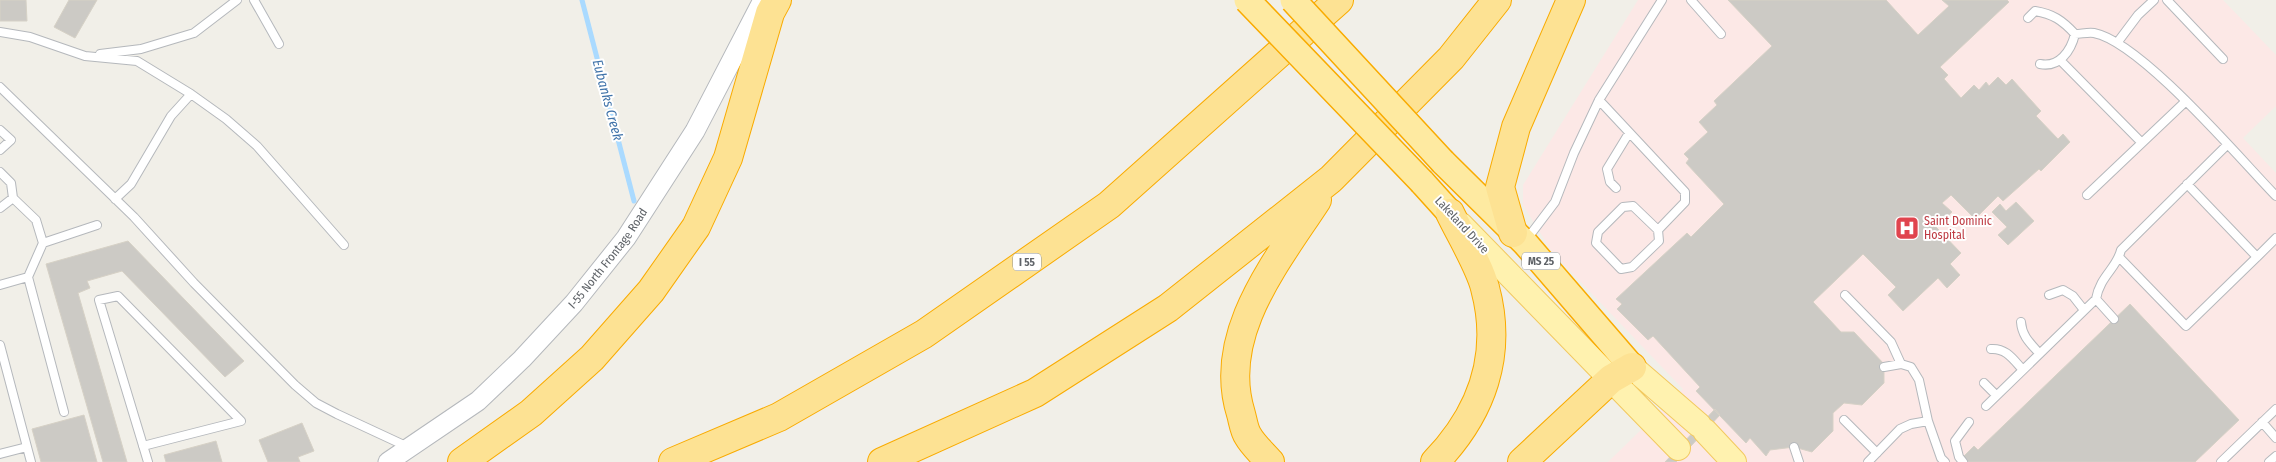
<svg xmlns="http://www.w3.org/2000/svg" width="2276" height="462" viewBox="0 0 2276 462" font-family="'Fira Sans Condensed',sans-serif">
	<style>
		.medical { fill: #fce8e6 }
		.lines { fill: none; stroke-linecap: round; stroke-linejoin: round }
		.stream { stroke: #aadaff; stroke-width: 5 }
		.building { fill: #cccac5; stroke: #d6d1c6 }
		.service-casing { stroke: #b5b8bc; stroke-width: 10 }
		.tertiary-casing { stroke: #b5b8bc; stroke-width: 21 }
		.primary-casing { stroke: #f2c960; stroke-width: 26 }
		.trunk-casing { stroke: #f9ab00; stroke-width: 28 }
		.motorway-casing { stroke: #f9ab00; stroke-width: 30 }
		.service { stroke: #fff; stroke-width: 8 }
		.tertiary { stroke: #fff; stroke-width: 19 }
		.primary { stroke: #fff2af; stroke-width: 24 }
		.trunk { stroke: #feeaa1; stroke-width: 25 }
		.motorway { stroke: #fde293; stroke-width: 28 }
		.trunk-bridge-casing { stroke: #f9ab00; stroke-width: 28; stroke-linecap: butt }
		.trunk-bridge { stroke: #feeaa1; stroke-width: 25 }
		.labels { text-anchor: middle; stroke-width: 4; stroke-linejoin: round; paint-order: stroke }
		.shield { fill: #fff; stroke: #8f9295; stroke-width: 1 }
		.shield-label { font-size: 11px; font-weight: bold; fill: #5f6368 }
		.health-label { font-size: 12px; fill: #be3a42; stroke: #fff; text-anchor: start }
		.street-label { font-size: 12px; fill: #5f6368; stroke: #fff }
		.water-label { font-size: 14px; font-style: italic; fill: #4174aa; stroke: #fff }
	</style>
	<rect width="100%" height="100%" fill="#f1efe8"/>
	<path class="medical" d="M 1638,0 L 2223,0 L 2276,55 L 2276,106 L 2243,138 L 2276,173 L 2276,462 L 1608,462 L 1683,389 L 1552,252 L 1523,205 L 1523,185 Z"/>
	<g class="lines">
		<path class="stream" d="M 582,0 L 634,201"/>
	</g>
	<path class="building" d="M 0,0 L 26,0 L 27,21 L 0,21 Z
		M 69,0 L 97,0 L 75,38 L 54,27 Z
		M 1728,0 L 1886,0 L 1918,35 L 1949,6 L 1942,0 L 2007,0 L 2009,2 L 1940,67 L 1948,75 L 1944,79 L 1961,98 L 1974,85 L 1979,90 L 1986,82 L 1989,86 L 1998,77 L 2006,85 L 2012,79 L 2039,109 L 2041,111 L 2036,116 L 2058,139 L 2063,134 L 2070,142 L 2041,171 L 2039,169 L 2003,201 L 1998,196 L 1975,219 L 1951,195 L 1942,203 L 1952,212 L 1936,227 L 1961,253 L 1950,264 L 1960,275 L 1947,288 L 1938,278 L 1903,311 L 1888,295 L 1896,287 L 1863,254 L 1813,302 L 1841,332 L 1854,332 L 1884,364 L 1884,383 L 1862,405 L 1844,403 L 1833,413 L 1833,431 L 1812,452 L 1794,447 L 1770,450 L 1766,456 L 1750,438 L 1746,443 L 1696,391 L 1700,387 L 1653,336 L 1648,340 L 1617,309 L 1622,304 L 1616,299 L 1687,233 L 1691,237 L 1724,204 L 1686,163 L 1689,159 L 1684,154 L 1708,132 L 1699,122 L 1717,105 L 1714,101 L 1772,46 Z
		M 2016,202 L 2034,221 L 2008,245 L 1998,235 L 2007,227 L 1992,212 L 2000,204 L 2006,211 Z
		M 128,241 L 244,361 L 225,377 L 122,271 L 87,281 L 90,288 L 78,293 L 127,462 L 103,462 L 46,264 Z
		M 2130,304 L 2239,420 L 2195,462 L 1968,462 L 1963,457 L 1974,446 L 1978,450 Z
		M 1715,409 L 1720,415 L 1676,462 L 1665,462 Z
		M 84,415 L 97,462 L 41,462 L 32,429 Z
		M 302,423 L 314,451 L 298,457 L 300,462 L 268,462 L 259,440 Z
		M 216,441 L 222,462 L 166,462 L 164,455 Z"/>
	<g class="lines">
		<g class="service-casing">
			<path id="service" d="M 254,0 L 279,44
				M 1691,0 L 1721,34
				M 2167,0 L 2223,59
				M 2028,18 L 2035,11 C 2053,14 2062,20 2075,34 C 2081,34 2088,32 2094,33 C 2141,42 2240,159 2276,196
				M 0,32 L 30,37 L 85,56 L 137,61 L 191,94 L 226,119 L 257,146 L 344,245
				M 2117,43 L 2138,15 L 2154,0
				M 100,54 L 141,49 L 194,33 L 237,0
				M 2060,60 L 2142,143
				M 2040,64 C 2059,68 2071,51 2075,34
				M 0,87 L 134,217 L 194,283 L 295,385 L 316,403 L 337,414 L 408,447
				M 1599,100 L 1685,192 L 1685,202 L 1658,230 L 1659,241 L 1632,267 L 1621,269 L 1596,243 L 1598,232 L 1623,207 L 1633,206 L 1658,230
				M 0,130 L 11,140 L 0,150
				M 0,172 L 11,183 L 13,198
				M 2187,184 L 2257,257 L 2276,238
				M 1616,188 L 1610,182 L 1607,169 L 1629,133
				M 2087,195 L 2185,102
				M 115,199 L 131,184 L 171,116 L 191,94
				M 0,208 L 13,198 L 36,220 L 43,243 L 97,225
				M 1527,239 L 1555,202 L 1574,153 L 1599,100 L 1662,0
				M 43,243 L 28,277 L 64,412
				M 2119,257 L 2186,326 L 2257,257
				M 0,285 L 28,277
				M 1845,295 L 1891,342 L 1901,364
				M 2049,295 L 2063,290 L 2073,296 L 2084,310
				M 2096,299 C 2100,276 2117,268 2121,250 L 2227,145
				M 2021,322 C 2022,336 2030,343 2039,353
				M 0,345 L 31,462
				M 1991,349 C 2006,348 2013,359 2022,369
				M 1884,367 L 1901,364 L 1911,367 L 1919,380 L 1928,421 L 1941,458 L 1945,462
				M 1984,383 L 1996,395
				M 1986,406 L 2096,299 L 2114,319
				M 1844,420 L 1877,453
				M 2262,422 L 2276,438
				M 143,446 L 241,421 L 118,296 L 99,300 L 148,462
				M 1794,447 L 1799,462
				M 0,454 L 27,447
				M 1868,462 L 1900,429 L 1911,424 L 1928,421
				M 1963,462 L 1959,457 L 1955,441 L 1969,422
				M 2221,462 L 2276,409
				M 2269,462 L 2276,456"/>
		</g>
		<g class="tertiary-casing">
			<g id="tertiary">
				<path id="s1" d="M 388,462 L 478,401 L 522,359 L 574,303 L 626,238 L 695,131 L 763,0"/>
			</g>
		</g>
		<g class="primary-casing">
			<path id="primary" d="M 1461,225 L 1678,448
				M 1632,367 L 1699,425
				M 1705,431 L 1734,462"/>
		</g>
		<g class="trunk-casing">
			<path id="trunk" d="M 1443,162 L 1525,243 L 1632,367
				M 1422,182 L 1450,213"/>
		</g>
		<g class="motorway-casing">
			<path id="motorway" d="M 1513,233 L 1500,187 L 1516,127 L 1571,0
				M 462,462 L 531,413 L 592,358 L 651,291 L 696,227 L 728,158 L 770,13 L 777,0
				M 673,462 L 779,417 L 924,334 L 1109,205 L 1339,0
				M 882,462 L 1035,393 L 1168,308 L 1331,179 L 1451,58 L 1497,0
				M 1270,462 C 1263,454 1253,445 1248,436 C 1244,430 1243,421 1241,414 C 1216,335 1276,263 1317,200
				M 1435,462 C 1482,413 1503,355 1485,288 C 1480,267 1460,234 1450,213
				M 1522,462 L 1611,379 L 1632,367"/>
		</g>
		<use href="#service" class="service"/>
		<use href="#tertiary" class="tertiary"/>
		<use href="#primary" class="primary"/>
		<use href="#trunk" class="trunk"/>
		<use href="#motorway" class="motorway"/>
		<g class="trunk-bridge-casing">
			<path id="trunk-bridge" d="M 1247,0 L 1422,182
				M 1293,0 L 1443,162"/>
		</g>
		<use href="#trunk-bridge" class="trunk-bridge"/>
	</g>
	<defs>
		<g id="hospital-square" transform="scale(1.25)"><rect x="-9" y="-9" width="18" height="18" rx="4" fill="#e0444e" stroke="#fff"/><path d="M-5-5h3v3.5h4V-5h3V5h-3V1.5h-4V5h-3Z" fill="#fff"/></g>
	</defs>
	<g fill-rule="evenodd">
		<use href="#hospital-square" x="1907" y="228"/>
	</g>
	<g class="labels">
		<g class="shield">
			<rect x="1522" y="252.5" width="38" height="17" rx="4"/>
			<rect x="1013" y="253.5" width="28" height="17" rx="4"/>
		</g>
		<g class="shield-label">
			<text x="1541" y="265">MS 25</text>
			<text x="1027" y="266">I 55</text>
		</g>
		<g class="health-label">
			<text x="1924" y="225">Saint Dominic<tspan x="1924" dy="14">Hospital</tspan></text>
		</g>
		<g class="street-label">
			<text transform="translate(1462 225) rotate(47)" y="4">Lakeland Drive</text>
			<text dy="4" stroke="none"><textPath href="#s1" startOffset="302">I-55 North Frontage Road</textPath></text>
		</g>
		<g class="water-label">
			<text transform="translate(608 100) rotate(75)" y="5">Eubanks Creek</text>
		</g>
	</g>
</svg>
